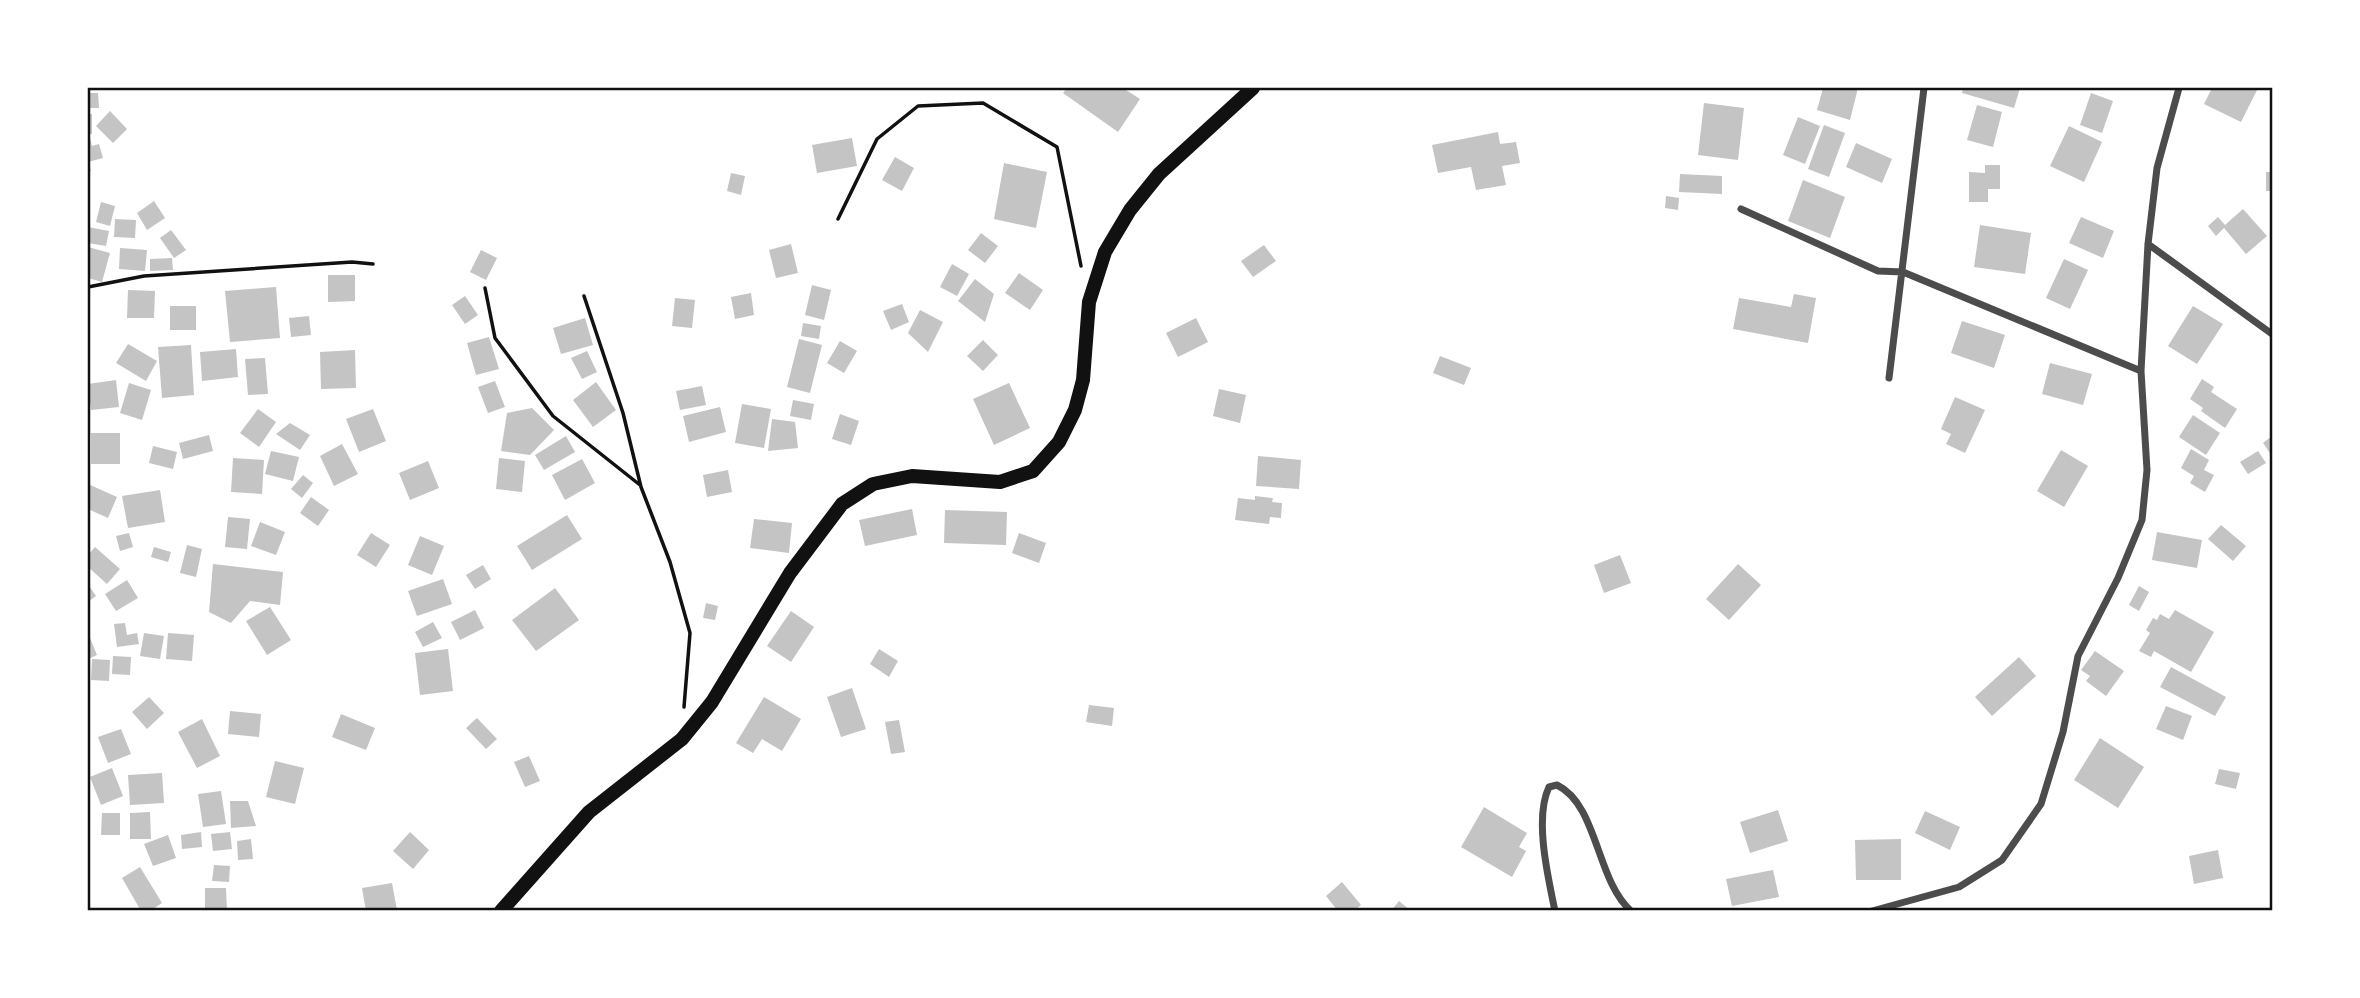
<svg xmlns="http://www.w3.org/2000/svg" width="2360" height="998" viewBox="0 0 2360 998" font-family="Quicksand,sans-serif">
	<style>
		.building { fill: #c4c4c4 }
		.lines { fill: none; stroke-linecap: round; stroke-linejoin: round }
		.path { stroke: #111; stroke-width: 3.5 }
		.minor { stroke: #4c4c4c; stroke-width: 7 }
		.primary { stroke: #111; stroke-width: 14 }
		.neatline { fill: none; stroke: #111; stroke-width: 2.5 }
	</style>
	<rect width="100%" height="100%" fill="#fff"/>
	<path class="building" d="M 1067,88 L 1123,88 L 1140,99 L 1118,132 L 1063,93 Z
		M 1823,88 L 1858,88 L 1850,120 L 1817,110 Z
		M 1963,88 L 2020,88 L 2014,108 L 1962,93 Z
		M 2212,88 L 2258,88 L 2241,122 L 2204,104 Z
		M 88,93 L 98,93 L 99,108 L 88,108 Z
		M 2091,93 L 2113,101 L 2102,133 L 2080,125 Z
		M 1704,103 L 1744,108 L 1738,160 L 1698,155 Z
		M 1977,105 L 2002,112 L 1993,147 L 1967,140 Z
		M 110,111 L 127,129 L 113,143 L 96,126 Z
		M 88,114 L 92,114 L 92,134 L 88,134 Z
		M 1798,117 L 1820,126 L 1805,164 L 1783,155 Z
		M 1824,125 L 1845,133 L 1829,177 L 1808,169 Z
		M 2069,126 L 2102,142 L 2084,182 L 2050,166 Z
		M 1498,132 L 1500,144 L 1516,142 L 1520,163 L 1502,166 L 1506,185 L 1476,190 L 1471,167 L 1438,173 L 1432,145 Z
		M 90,138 L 92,146 L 99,144 L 103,158 L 88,162 L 91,171 L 88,172 Z
		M 852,138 L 857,166 L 817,173 L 812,145 Z
		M 1856,143 L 1892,159 L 1882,183 L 1846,167 Z
		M 895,157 L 914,168 L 902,191 L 882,180 Z
		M 1004,163 L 1047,172 L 1036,228 L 994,219 Z
		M 1985,165 L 2000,165 L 2000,189 L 1988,189 L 1988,202 L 1969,202 L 1969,172 L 1985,173 Z
		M 2266,172 L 2272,172 L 2272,191 L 2266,191 Z
		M 731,173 L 745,176 L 741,195 L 727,191 Z
		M 1680,174 L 1722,176 L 1722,194 L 1679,192 Z
		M 1803,180 L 1845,197 L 1830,238 L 1788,221 Z
		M 1666,196 L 1679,198 L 1678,210 L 1665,208 Z
		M 154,201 L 165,218 L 147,230 L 137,213 Z
		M 101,202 L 115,206 L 110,226 L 96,222 Z
		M 2243,209 L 2267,236 L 2246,254 L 2224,228 L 2216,236 L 2208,226 L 2218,217 L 2225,225 Z
		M 2081,217 L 2114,231 L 2103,258 L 2069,243 Z
		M 115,219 L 136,220 L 135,238 L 114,237 Z
		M 1980,225 L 2031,233 L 2025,274 L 1974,267 Z
		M 88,227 L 109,231 L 106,246 L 88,243 Z
		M 171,230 L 186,250 L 174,258 L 160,238 Z
		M 981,233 L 998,246 L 985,263 L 968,250 Z
		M 791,244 L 798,273 L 776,278 L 769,250 Z
		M 1264,245 L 1276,261 L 1253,277 L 1241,261 Z
		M 88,247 L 110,253 L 102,282 L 88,278 Z
		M 120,248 L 147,250 L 145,271 L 119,269 Z
		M 481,250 L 497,258 L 486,280 L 470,272 Z
		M 172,258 L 173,270 L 150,271 L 150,259 Z
		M 2064,259 L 2088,270 L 2070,309 L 2046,298 Z
		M 952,264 L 969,274 L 957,296 L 940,287 Z
		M 1019,273 L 1043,290 L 1030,310 L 1005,293 Z
		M 328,275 L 355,275 L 355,301 L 328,302 Z
		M 975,279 L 994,294 L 985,322 L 958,301 Z
		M 812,285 L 831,290 L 824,320 L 805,315 Z
		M 276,287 L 280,338 L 230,342 L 225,291 Z
		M 128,290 L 155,291 L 154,318 L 127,318 Z
		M 751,293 L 754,315 L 735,319 L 731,297 Z
		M 1794,294 L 1816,298 L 1808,343 L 1733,329 L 1739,298 L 1791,307 Z
		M 465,296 L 478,315 L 465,324 L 452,305 Z
		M 675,298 L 695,300 L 692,328 L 672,326 Z
		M 902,304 L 909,322 L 891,330 L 883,311 Z
		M 170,306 L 196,306 L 196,330 L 170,330 Z
		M 2193,306 L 2223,324 L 2197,364 L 2168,346 Z
		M 920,310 L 943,322 L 928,352 L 908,333 Z
		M 309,316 L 311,335 L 291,337 L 289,318 Z
		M 585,318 L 593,345 L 561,354 L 553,328 Z
		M 1196,318 L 1208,342 L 1178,357 L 1166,333 Z
		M 1962,321 L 2005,335 L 1994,368 L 1951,353 Z
		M 803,323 L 821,326 L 819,339 L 801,336 Z
		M 489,337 L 499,369 L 476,375 L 467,343 Z
		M 799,339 L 822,345 L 810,393 L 787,387 Z
		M 983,340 L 998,355 L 983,371 L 967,356 Z
		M 840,341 L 857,351 L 844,373 L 827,363 Z
		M 128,344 L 157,361 L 146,381 L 116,363 Z
		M 191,345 L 194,395 L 162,398 L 158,347 Z
		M 236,349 L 238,377 L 202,381 L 200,352 Z
		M 355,350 L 356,388 L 321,389 L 320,352 Z
		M 587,351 L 597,372 L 582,379 L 571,358 Z
		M 1440,356 L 1471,368 L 1464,385 L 1433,373 Z
		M 265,358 L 268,394 L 248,395 L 245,359 Z
		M 2050,363 L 2092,374 L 2083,405 L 2042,394 Z
		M 2202,379 L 2214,387 L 2211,392 L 2237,409 L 2225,428 L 2201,411 L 2203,408 L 2190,399 Z
		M 116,380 L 119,407 L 91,410 L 88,384 Z
		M 495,381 L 505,407 L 488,413 L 478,387 Z
		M 596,382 L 616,410 L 593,427 L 573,400 Z
		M 129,383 L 151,390 L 142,420 L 120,413 Z
		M 1009,383 L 1030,428 L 994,445 L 973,399 Z
		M 702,386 L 706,405 L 680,410 L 676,391 Z
		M 1219,389 L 1246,395 L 1240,423 L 1213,416 Z
		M 1955,397 L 1985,410 L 1965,453 L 1946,444 L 1951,434 L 1941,429 Z
		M 793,400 L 814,404 L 811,420 L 790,416 Z
		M 742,404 L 771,409 L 764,448 L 735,443 Z
		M 720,407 L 726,432 L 689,442 L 683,416 Z
		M 532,408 L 554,430 L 530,455 L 501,451 L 507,413 Z
		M 258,409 L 276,422 L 259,447 L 240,433 Z
		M 373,409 L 386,441 L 359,452 L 346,419 Z
		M 840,414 L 859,421 L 851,445 L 832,439 Z
		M 2193,415 L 2220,433 L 2206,455 L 2179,437 Z
		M 772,419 L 795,422 L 798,448 L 768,451 Z
		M 290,423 L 310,435 L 300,450 L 276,434 Z
		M 91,433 L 120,433 L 120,464 L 91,464 Z
		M 209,435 L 213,451 L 183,459 L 179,443 Z
		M 566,436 L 575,452 L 544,470 L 535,455 Z
		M 2272,436 L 2272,456 L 2263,443 Z
		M 342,444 L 358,474 L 334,486 L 320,456 Z
		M 153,446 L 177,452 L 173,469 L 149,463 Z
		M 2191,449 L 2209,460 L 2204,470 L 2214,475 L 2205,492 L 2190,483 L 2194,476 L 2181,468 Z
		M 2061,450 L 2088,466 L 2064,507 L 2037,491 Z
		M 271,451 L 299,457 L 293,481 L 265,474 Z
		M 2258,451 L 2266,463 L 2248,474 L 2240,462 Z
		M 1258,456 L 1301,460 L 1299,489 L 1256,486 Z
		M 233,458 L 264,460 L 262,494 L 231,492 Z
		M 499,458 L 525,461 L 522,492 L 496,489 Z
		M 582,459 L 595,483 L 565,500 L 552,475 Z
		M 428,461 L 439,488 L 410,500 L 399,473 Z
		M 728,470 L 732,492 L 707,497 L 703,475 Z
		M 303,475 L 313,483 L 302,498 L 291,489 Z
		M 88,484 L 117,497 L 108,518 L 88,509 Z
		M 160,490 L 165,522 L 128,528 L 122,496 Z
		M 1255,496 L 1273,498 L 1272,502 L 1282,503 L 1281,518 L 1270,517 L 1269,524 L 1235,520 L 1238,498 L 1255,500 Z
		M 311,497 L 329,510 L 318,526 L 300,513 Z
		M 912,509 L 917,535 L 865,546 L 859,520 Z
		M 945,510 L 1007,512 L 1006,545 L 944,543 Z
		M 567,515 L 582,539 L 532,570 L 517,546 Z
		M 228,517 L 250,519 L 247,549 L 225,547 Z
		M 754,519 L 792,523 L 789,553 L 750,548 Z
		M 260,522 L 285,532 L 276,555 L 251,546 Z
		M 2221,525 L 2246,546 L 2233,561 L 2208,539 Z
		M 2157,532 L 2202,540 L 2197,568 L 2152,560 Z
		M 129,533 L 133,547 L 120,551 L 116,536 Z
		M 371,533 L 390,545 L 376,567 L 357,555 Z
		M 1019,533 L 1046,543 L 1039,563 L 1012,553 Z
		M 420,536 L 444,546 L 432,575 L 408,565 Z
		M 187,545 L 202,549 L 196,577 L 180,573 Z
		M 95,547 L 120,569 L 107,584 L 88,567 L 88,555 Z
		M 154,547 L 171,552 L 168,562 L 151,557 Z
		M 1620,555 L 1631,583 L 1604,593 L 1594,565 Z
		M 213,564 L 283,572 L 280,605 L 250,601 L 231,623 L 209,612 Z
		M 1738,564 L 1761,585 L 1729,620 L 1706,599 Z
		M 483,565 L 491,579 L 475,589 L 466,575 Z
		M 443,579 L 452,604 L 417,616 L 408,591 Z
		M 127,580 L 138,598 L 116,611 L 105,594 Z
		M 88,584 L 96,596 L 88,602 Z
		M 2139,586 L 2149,592 L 2139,611 L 2129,605 Z
		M 555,588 L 579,620 L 536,651 L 512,620 Z
		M 706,603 L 718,606 L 715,620 L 703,618 Z
		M 270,607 L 291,640 L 267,655 L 246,621 Z
		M 475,610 L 484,628 L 460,640 L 451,622 Z
		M 2175,610 L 2214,632 L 2191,672 L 2154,651 L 2151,657 L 2139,651 L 2150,633 L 2146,630 L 2153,618 L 2157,620 L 2160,614 L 2169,619 Z
		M 791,611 L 814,627 L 791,662 L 767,646 Z
		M 433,622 L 442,638 L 423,647 L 415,632 Z
		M 125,623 L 127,635 L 137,633 L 139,644 L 117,647 L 114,624 Z
		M 144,633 L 164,636 L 160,659 L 140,656 Z
		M 168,633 L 194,635 L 192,661 L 166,659 Z
		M 90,638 L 97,655 L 88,659 L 88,639 Z
		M 448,649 L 453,691 L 420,695 L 415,653 Z
		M 879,649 L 898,661 L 889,677 L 870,664 Z
		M 2095,651 L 2124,671 L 2106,696 L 2086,681 L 2090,676 L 2081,670 Z
		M 113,656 L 131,657 L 130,675 L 112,674 Z
		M 2019,657 L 2036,676 L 1992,716 L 1975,697 Z
		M 92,659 L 110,660 L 109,681 L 91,680 Z
		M 2171,667 L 2226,697 L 2215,716 L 2160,687 Z
		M 852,688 L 866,729 L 841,737 L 827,697 Z
		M 149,697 L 164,713 L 147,729 L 132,712 Z
		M 764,697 L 801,719 L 782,751 L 762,739 L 753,753 L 736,743 Z
		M 1089,705 L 1114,708 L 1112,726 L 1086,722 Z
		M 2166,706 L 2192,716 L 2183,740 L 2156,729 Z
		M 230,711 L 261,714 L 259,737 L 228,734 Z
		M 341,714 L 375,728 L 366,750 L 332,737 Z
		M 477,718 L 497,739 L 486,749 L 466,728 Z
		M 202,719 L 220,756 L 197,768 L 178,732 Z
		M 899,720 L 905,752 L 891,754 L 885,722 Z
		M 121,729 L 131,754 L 108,763 L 98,737 Z
		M 2100,738 L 2144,767 L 2118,808 L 2074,780 Z
		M 529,756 L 540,781 L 525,787 L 514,762 Z
		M 275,761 L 304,768 L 295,804 L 266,797 Z
		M 112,768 L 123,796 L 101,805 L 90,777 Z
		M 2219,769 L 2240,773 L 2236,789 L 2215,784 Z
		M 162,773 L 164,803 L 130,805 L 128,775 Z
		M 221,791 L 226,824 L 203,827 L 198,794 Z
		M 230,801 L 248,801 L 256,826 L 231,828 Z
		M 1484,807 L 1527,833 L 1519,847 L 1526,851 L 1512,877 L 1461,847 Z
		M 1778,810 L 1788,841 L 1750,853 L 1740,822 Z
		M 1925,811 L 1960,827 L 1950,850 L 1915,833 Z
		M 150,812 L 151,839 L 130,839 L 130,813 Z
		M 102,813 L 120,813 L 120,835 L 101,835 Z
		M 201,832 L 202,847 L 182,849 L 181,835 Z
		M 230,832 L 232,849 L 213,851 L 211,834 Z
		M 410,832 L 429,850 L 413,869 L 393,851 Z
		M 168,835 L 176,858 L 153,866 L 144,844 Z
		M 251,839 L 253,859 L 238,860 L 237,841 Z
		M 1901,839 L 1901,880 L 1856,880 L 1855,840 Z
		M 2218,850 L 2223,878 L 2194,884 L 2189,856 Z
		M 214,865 L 230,866 L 229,882 L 212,881 Z
		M 140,867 L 162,903 L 150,911 L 141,911 L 122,878 Z
		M 1773,870 L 1779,897 L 1732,906 L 1726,879 Z
		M 1342,882 L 1361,905 L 1354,911 L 1338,911 L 1326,896 Z
		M 392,883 L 397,910 L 366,911 L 362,888 Z
		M 205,888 L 226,888 L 227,911 L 205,911 Z
		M 1399,901 L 1411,911 L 1391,911 Z"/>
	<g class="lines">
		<path class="path" d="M 838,219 L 877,139 L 918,106 L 983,103 L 1057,147 L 1081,266
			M 88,287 L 144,276 L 352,262 L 373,264
			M 485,288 L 495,338 L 553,416 L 640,485
			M 584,296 L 623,413 L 641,487 L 670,562 L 690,633 L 684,707"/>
		<path class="minor" d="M 1741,209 L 1878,271 L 1903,272 L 2141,371
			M 2148,244 L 2272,334
			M 1889,378 L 1924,88
			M 1555,911 C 1548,877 1534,818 1549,787 L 1557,785 C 1598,805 1596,880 1631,911
			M 1872,911 L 1959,887 L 2002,860 L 2041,804 L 2063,732 L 2078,656 L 2118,578 L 2142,520 L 2147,470 L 2141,371 L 2148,244 L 2157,168 L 2179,88"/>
		<path class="primary" d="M 501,911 L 589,812 L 682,739 L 712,702 L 790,573 L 842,504 L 873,484 L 912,476 L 1000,482 L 1033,471 L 1059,442 L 1075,410 L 1083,380 L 1089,302 L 1105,252 L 1130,210 L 1159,174 L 1253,88"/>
	</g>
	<rect width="2360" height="998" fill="none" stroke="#ffffff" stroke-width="178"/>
	<rect x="89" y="89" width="2182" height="820" class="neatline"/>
</svg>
